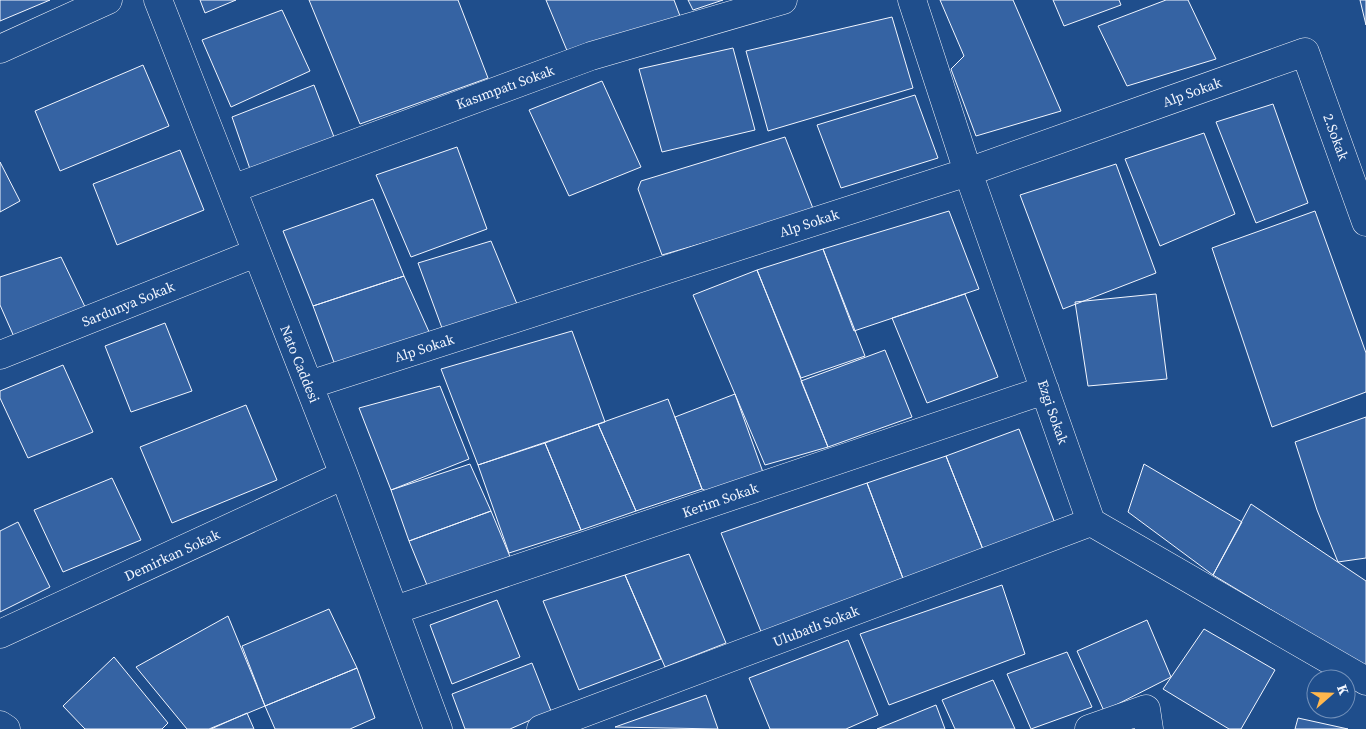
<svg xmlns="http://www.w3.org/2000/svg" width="1366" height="729" viewBox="0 0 1366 729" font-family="'Source Serif 4',serif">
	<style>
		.building { fill: #3563a3; stroke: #f2f6ff }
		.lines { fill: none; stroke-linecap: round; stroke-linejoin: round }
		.minor-casing { stroke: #f2f6ff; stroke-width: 29 }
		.minor { stroke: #1f4e8c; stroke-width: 28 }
		.labels { text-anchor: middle; stroke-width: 4; stroke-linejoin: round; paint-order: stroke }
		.street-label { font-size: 14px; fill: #f2f6ff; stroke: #1f4e8c }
	</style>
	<rect width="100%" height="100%" fill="#1f4e8c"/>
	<path class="building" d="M 0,0 L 50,0 L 0,21 Z
		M 200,0 L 236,0 L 205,13 Z
		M 309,0 L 458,0 L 488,78 L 360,124 Z
		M 546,0 L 674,0 L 680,16 L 568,53 Z
		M 688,0 L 723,0 L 693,10 Z
		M 940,0 L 1013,0 L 1061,111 L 976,136 L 951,69 L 964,56 Z
		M 1053,0 L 1119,0 L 1121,5 L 1064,26 Z
		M 1166,0 L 1188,0 L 1216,59 L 1127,86 L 1098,26 Z
		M 1360,0 L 1366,0 L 1366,25 Z
		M 282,10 L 310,71 L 231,107 L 202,40 Z
		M 892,17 L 913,88 L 768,131 L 746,51 Z
		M 733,48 L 755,130 L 662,152 L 639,69 Z
		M 143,65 L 169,126 L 60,171 L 35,111 Z
		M 602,81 L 641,167 L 569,196 L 529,110 Z
		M 314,85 L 334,137 L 250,169 L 232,117 Z
		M 915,95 L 938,158 L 841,188 L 817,125 Z
		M 1273,104 L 1308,203 L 1256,223 L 1216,122 Z
		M 1204,133 L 1235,214 L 1160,246 L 1125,159 Z
		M 785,137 L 814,211 L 662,255 L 638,189 L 641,181 Z
		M 457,147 L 487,229 L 411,257 L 376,175 Z
		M 180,150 L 204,210 L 117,245 L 93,184 Z
		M 0,162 L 20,201 L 0,212 Z
		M 1116,164 L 1156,273 L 1063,309 L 1020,195 Z
		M 373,199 L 404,276 L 313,306 L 283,231 Z
		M 949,211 L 979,289 L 854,331 L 823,249 Z
		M 1315,211 L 1366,353 L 1366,392 L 1272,427 L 1212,248 Z
		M 491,241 L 517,304 L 442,328 L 418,263 Z
		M 823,249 L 865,356 L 801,378 L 757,270 Z
		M 61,257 L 87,311 L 15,339 L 0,305 L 0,277 Z
		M 757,270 L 828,447 L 765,465 L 693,295 Z
		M 404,276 L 430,334 L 335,365 L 313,306 Z
		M 965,294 L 998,377 L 927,403 L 892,318 Z
		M 1156,294 L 1167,379 L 1088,386 L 1075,302 Z
		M 165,323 L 192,391 L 131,412 L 105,346 Z
		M 572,331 L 605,422 L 478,465 L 441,369 Z
		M 885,350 L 912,417 L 828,447 L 801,381 Z
		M 63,365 L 93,432 L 28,458 L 0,398 L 0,391 Z
		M 440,386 L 469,459 L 391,490 L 359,408 Z
		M 735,394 L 764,475 L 711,493 L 702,489 L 675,417 Z
		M 668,399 L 702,489 L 636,511 L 598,424 Z
		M 246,405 L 277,480 L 172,523 L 140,447 Z
		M 1366,417 L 1366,558 L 1338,562 L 1317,510 L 1295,442 Z
		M 598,424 L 636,511 L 581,530 L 545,443 Z
		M 1019,429 L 1056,526 L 984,552 L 946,456 Z
		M 545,443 L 581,530 L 509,553 L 478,465 Z
		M 946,456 L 984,552 L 904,581 L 867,483 Z
		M 470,464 L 491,511 L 409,541 L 391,490 Z
		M 1144,464 L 1242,522 L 1213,575 L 1128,512 Z
		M 112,478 L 141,540 L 63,572 L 34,510 Z
		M 867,483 L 904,581 L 762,634 L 721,533 Z
		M 1251,504 L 1366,581 L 1366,667 L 1213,575 Z
		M 491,511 L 511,559 L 429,590 L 409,541 Z
		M 18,522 L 50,587 L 0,612 L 0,531 Z
		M 689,554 L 726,643 L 665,667 L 625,575 Z
		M 625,575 L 661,659 L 579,690 L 543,601 Z
		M 1002,585 L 1025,654 L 889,705 L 860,634 Z
		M 497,600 L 520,657 L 452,684 L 430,625 Z
		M 329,609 L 357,668 L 265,706 L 242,646 Z
		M 228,616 L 265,706 L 209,729 L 187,729 L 136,667 Z
		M 1147,620 L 1171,677 L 1104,711 L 1077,651 Z
		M 1204,629 L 1275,670 L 1241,729 L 1229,729 L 1163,689 Z
		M 848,640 L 878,715 L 846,729 L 770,729 L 749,678 Z
		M 1067,652 L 1092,707 L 1031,729 L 1007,674 Z
		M 114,657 L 168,723 L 162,729 L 85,729 L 63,706 Z
		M 532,663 L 551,711 L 510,729 L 465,729 L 452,694 Z
		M 357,668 L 375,718 L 350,729 L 275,729 L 265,706 Z
		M 993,680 L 1015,729 L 955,729 L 942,700 Z
		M 706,695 L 718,729 L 615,727 Z
		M 936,705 L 945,729 L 877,729 Z
		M 247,713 L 254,729 L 211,729 Z
		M 1298,718 L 1348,729 L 1295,729 Z"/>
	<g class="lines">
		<g class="minor-casing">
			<path id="minor" d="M 158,0 L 344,475 L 438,729
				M 912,0 L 968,172 L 1091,522 L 1366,681
				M 0,49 L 108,0
				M 232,189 L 591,56 L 783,0
				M 0,355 L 256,253
				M 309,385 L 968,172 L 1305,52 L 1366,222
				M 395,610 L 1045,390
				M 0,634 L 344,475
				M 0,725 L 6,729
				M 541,729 L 1091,522
				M 1089,729 L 1146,709 L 1149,729"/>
		</g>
		<use href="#minor" class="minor"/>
	</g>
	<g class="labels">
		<g class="street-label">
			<text transform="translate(505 87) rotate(-20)" y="5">Kasımpatı Sokak</text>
			<text transform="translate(1192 92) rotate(-20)" y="5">Alp Sokak</text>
			<text transform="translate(1336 137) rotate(70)" y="5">2.Sokak</text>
			<text transform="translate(809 223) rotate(-18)" y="5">Alp Sokak</text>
			<text transform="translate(128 304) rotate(-22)" y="5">Sardunya Sokak</text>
			<text transform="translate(424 348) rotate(-18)" y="5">Alp Sokak</text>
			<text transform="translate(300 364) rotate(68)" y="5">Nato Caddesi</text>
			<text transform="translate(1053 412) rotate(71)" y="5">Ezgi Sokak</text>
			<text transform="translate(720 500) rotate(-19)" y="5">Kerim Sokak</text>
			<text transform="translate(172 555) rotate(-25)" y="5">Demirkan Sokak</text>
			<text transform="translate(816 626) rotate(-21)" y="5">Ulubatlı Sokak</text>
		</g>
	</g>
	<g transform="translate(1331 694) rotate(70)"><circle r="24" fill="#1f4e8c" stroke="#7391ba"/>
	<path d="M0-4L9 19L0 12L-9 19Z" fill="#ffb74d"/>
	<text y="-8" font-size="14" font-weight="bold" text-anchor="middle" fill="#f2f6ff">K</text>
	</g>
</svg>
